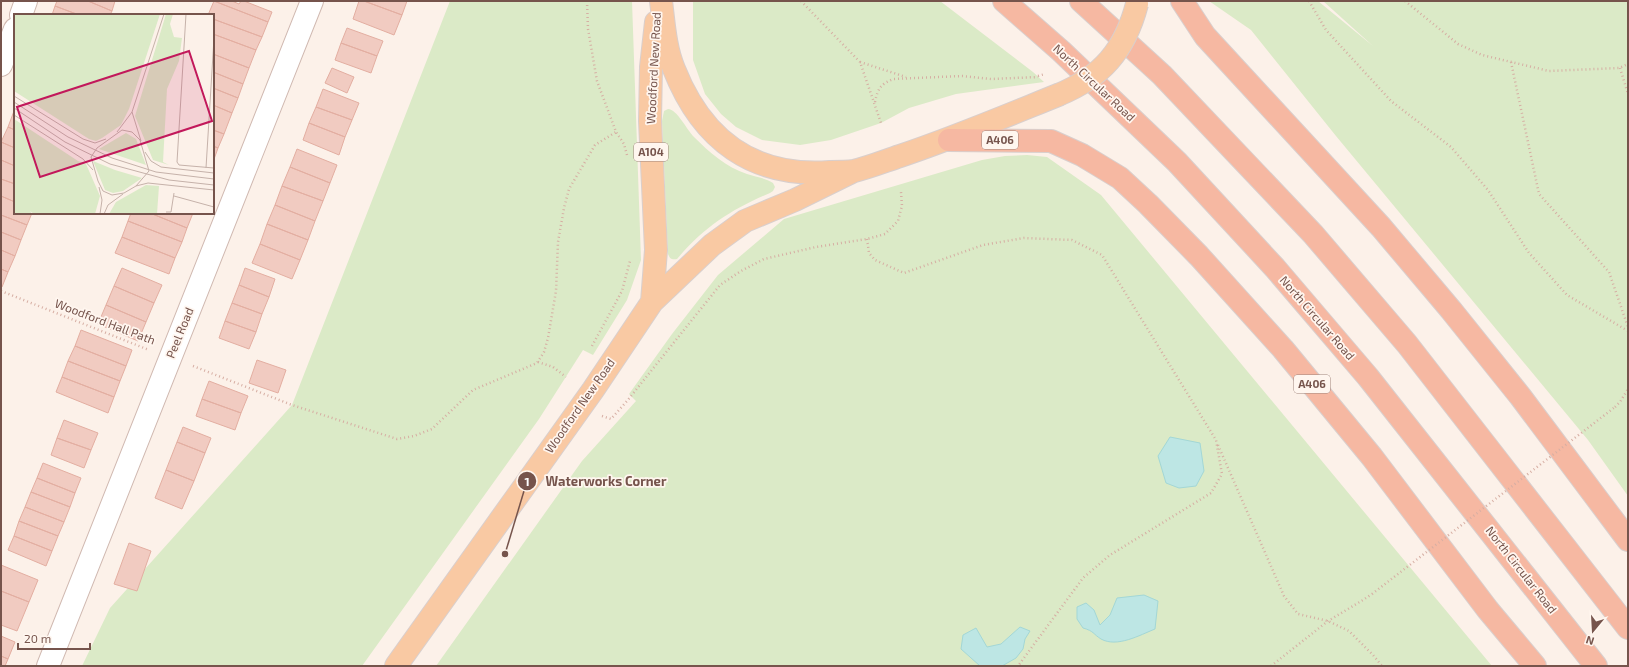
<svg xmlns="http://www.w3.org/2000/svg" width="1629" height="667" viewBox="0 0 1629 667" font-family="'Exo 2',sans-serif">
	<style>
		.green { fill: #dbeac7 }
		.water { fill: #bde6e4; stroke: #a3d7d6 }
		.building { fill: #f1cbc1; stroke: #e3aea1 }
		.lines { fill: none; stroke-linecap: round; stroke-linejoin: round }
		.minor-casing { stroke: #d0b9b1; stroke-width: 24 }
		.primary-casing { stroke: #d9cfcd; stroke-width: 24 }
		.trunk-casing { stroke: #d9cfcd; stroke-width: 24 }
		.path { stroke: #d6aea3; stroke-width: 2.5; stroke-dasharray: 1 3; stroke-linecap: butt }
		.minor { stroke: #fff; stroke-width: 22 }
		.primary { stroke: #f9c9a3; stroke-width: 22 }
		.trunk { stroke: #f6b8a2; stroke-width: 22 }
		.primary-bridge-casing { stroke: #d9cfcd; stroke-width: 24; stroke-linecap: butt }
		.path-bridge { stroke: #d6aea3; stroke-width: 2.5; stroke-dasharray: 1 3; stroke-linecap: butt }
		.primary-bridge { stroke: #f9c9a3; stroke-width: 22 }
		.labels { text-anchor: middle; stroke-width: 3.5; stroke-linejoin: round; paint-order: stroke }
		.shield { fill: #fff6ef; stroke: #9f857d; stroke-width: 1 }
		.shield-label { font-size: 11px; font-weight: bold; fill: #76544c }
		.street-label { font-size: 12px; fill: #76544c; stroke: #fff6ef }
		.inset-road { fill: none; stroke: #c6b2aa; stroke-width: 1 }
		.view { fill: #c2185b; fill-opacity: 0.15; stroke: #c2185b; stroke-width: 2 }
		.inset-edge { fill: none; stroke: #76544c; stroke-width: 2 }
		.leader { fill: none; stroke: #76544c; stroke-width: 1.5 }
		.callout-dot { fill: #76544c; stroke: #fff6ef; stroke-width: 1.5 }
		.mark-label { font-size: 12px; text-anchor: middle; font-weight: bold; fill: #fff }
		.callout-label { font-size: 13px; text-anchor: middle; font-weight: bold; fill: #76544c; stroke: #fff6ef; stroke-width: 3.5; stroke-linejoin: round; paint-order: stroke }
	</style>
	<rect width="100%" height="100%" fill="#fcf1e9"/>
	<path class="green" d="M 450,1 L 632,1 L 641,260 L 627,300 L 593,355 L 583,350 L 539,419 L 362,666 L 82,666 L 110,608 L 292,405 Z
		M 693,1 L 940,1 L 1033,72 L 1044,82 L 956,94 L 909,108 L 881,123 L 831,140 L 800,145 L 762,140 L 736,127 L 721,114 L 705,94 L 693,60 Z
		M 1209,1 L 1318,1 L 1373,46 L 1323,1 L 1628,1 L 1628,496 L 1588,440 L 1336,136 L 1251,30 Z
		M 668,109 C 677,109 687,130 694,137 C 709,152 726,167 747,174 C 756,177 765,178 773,183 L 775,187 L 773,191 L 770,193 C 732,209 704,227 677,259 C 672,260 670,259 668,254 L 662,121 L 664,111 Z
		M 1027,155 L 1047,157 L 1101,195 L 1492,666 L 436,666 L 582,461 L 636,401 L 629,394 L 672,334 L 718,275 L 784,219 L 982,160 L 1005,156 Z"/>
	<path class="water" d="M 1170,437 L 1200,443 L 1204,471 L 1196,486 L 1179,488 L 1166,483 L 1158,456 Z
		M 1144,595 L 1158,601 L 1155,629 C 1140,635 1117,648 1101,639 C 1093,634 1094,631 1083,628 L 1077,619 L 1077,607 L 1086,603 L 1094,610 L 1100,625 L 1110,615 L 1117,598 Z
		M 1020,627 L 1030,631 L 1025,639 L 1023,649 L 1016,658 L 1002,666 L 980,666 L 961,649 L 963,635 L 976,628 L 987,647 L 1001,644 Z"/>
	<path class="building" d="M 57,1 L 88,1 L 112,11 L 110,15 L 79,15 L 55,6 Z
		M 88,1 L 115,1 L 112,11 Z
		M 214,1 L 268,22 L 262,37 L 213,19 L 213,15 L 208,15 Z
		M 214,1 L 232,1 L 239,4 L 241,1 L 244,1 L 272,12 L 268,22 Z
		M 359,1 L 364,1 L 402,15 L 394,35 L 353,19 Z
		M 364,1 L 407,1 L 402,15 Z
		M 55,6 L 79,15 L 52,15 Z
		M 213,19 L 262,37 L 256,50 L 213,34 Z
		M 347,28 L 383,41 L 377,56 L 341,43 Z
		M 213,34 L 256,50 L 249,68 L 213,54 Z
		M 341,43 L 377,56 L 371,73 L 335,60 Z
		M 213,54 L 249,68 L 243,84 L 213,72 Z
		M 332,68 L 354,77 L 347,93 L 325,83 Z
		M 213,72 L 243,84 L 238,98 L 213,88 Z
		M 213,88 L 238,98 L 232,113 L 213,105 Z
		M 323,89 L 359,103 L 352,120 L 316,107 Z
		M 213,105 L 232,113 L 224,134 L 213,130 Z
		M 316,107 L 352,120 L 345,137 L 309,123 Z
		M 14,111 L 15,112 L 15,130 L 8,127 Z
		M 309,123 L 345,137 L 339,155 L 303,140 Z
		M 8,127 L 15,130 L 15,148 L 1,142 Z
		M 213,130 L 224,134 L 218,148 L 213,146 Z
		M 1,142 L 15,148 L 15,166 L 1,160 Z
		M 213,146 L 218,148 L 213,162 Z
		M 297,149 L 337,165 L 330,183 L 290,167 Z
		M 1,160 L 15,166 L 15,184 L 1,179 Z
		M 290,167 L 330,183 L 323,201 L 282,186 Z
		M 1,179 L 15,184 L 15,202 L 1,196 Z
		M 282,186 L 323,201 L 315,221 L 275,205 Z
		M 1,196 L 15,202 L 15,213 L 32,213 L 27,225 L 1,215 Z
		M 275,205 L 315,221 L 308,240 L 267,224 Z
		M 131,213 L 150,213 L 187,228 L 182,242 L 128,221 Z
		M 150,213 L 193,213 L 187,228 Z
		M 1,215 L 27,225 L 21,240 L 1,232 Z
		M 128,221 L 182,242 L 175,258 L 122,237 Z
		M 267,224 L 308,240 L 300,260 L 260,244 Z
		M 1,232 L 21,240 L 15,256 L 1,250 Z
		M 122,237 L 175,258 L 169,274 L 115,253 Z
		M 260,244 L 300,260 L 292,279 L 252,263 Z
		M 1,250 L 15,256 L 8,272 L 1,269 Z
		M 122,268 L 162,285 L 154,303 L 114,286 Z
		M 245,268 L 275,279 L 269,297 L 239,285 Z
		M 1,269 L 8,272 L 2,287 L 1,286 Z
		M 239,285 L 269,297 L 262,314 L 232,303 Z
		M 114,286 L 154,303 L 146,322 L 106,305 Z
		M 232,303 L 262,314 L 256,332 L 225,321 Z
		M 106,305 L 146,322 L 138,341 L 98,324 Z
		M 225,321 L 256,332 L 249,349 L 219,338 Z
		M 81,330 L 132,350 L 126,366 L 75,346 Z
		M 75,346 L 126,366 L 120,381 L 68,361 Z
		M 257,360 L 286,370 L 278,393 L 249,383 Z
		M 68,361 L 120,381 L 114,397 L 62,377 Z
		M 62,377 L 114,397 L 108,413 L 56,392 Z
		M 209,381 L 248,396 L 241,413 L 202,399 Z
		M 202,399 L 241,413 L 235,430 L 196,416 Z
		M 64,420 L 98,433 L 91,450 L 57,438 Z
		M 183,427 L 211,438 L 205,453 L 177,442 Z
		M 57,438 L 91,450 L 84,468 L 51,455 Z
		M 177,442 L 205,453 L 194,481 L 166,470 Z
		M 43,463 L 81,478 L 75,493 L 37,478 Z
		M 166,470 L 194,481 L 182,509 L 155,498 Z
		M 37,478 L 75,493 L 70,507 L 31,492 Z
		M 31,492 L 70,507 L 64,522 L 25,507 Z
		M 25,507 L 64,522 L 58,536 L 19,521 Z
		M 19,521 L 58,536 L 52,551 L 14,536 Z
		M 14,536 L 52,551 L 46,566 L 8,550 Z
		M 129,543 L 151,551 L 137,591 L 114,584 Z
		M 1,565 L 38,580 L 29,602 L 1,591 Z
		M 1,591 L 29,602 L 17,631 L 1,625 Z
		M 1,636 L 15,642 L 8,659 L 1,656 Z
		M 1,656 L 8,659 L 5,666 L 1,666 Z"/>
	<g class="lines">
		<g class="minor-casing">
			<path id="minor" d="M 21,15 L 26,1
				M 1,65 L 15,29
				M 48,666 L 312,1"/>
		</g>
		<g class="primary-casing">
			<path id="primary" d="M 661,1 C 664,24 665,47 674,69 C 702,140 753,178 830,172 C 838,172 846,172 854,171 C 870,167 885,161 900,156 C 954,138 1006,116 1058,95
				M 652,302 L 656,250 L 650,121 L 651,67 L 656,22
				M 396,666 L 593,390 L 652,302 L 712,245 L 745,221 L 795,200 L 854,171"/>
		</g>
		<g class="trunk-casing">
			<path id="trunk" d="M 1004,1 L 1061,51 L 1177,162 L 1275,268 L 1368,377 L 1596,666
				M 1081,1 L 1162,75 L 1313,234 L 1407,344 L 1628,628
				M 1182,1 L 1205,36 L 1381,227 L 1451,310 L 1520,396 L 1628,540
				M 949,140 L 1051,141 L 1082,155 L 1120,178 L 1148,204 L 1199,256 L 1283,349 L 1372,457 L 1488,610 L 1535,666"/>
		</g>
		<path class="path" d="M 587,1 L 588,29 L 597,81 L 616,132 L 624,144 L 627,155
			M 801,1 L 860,62 L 881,123
			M 1309,1 L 1326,30 L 1391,101 L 1451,147 L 1488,190 L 1529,253 L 1567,295 L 1628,331
			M 1405,1 L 1458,44 L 1482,55 L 1549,71 L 1619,68 L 1628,64
			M 860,62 L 906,77
			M 1511,62 L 1539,194 L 1609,272 L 1628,327
			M 1620,68 L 1628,94
			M 875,102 C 878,88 880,85 893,79 L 962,76 L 991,79 L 1038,77
			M 867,239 L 869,253 L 875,260 L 904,273 L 983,245 L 1024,238 L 1072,240 L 1102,255 L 1216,440 L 1222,474 L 1211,493 L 1110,555 L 1083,578 L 1018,666
			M 1,291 L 149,350
			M 592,346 L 622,291 L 630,261
			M 538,362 L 553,367 L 566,377
			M 193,366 L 292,405 L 397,439 L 414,436 L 432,429 L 473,390 L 537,363 L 544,352 L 548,338 L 556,291 L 558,242 L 564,208 L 569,189 L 595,145 L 616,132
			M 1615,407 L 1620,402 L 1628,389
			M 602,416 L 611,419 L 627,401 L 720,285 L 741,271 L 764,259 L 816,247 L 867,239 L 885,234 L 898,221 L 902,206 L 901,192
			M 1218,445 L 1284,596 L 1298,614 L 1328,621 L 1349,631 L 1373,655 L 1382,666
			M 1271,666 L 1328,621 L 1363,600 L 1372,594"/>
		<use href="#minor" class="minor"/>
		<use href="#primary" class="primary"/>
		<use href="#trunk" class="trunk"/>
		<g class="primary-bridge-casing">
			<path id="primary-bridge" d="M 1058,95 C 1102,77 1125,50 1137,4"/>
		</g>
		<path class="path-bridge" d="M 1038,76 L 1045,74
			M 1372,594 L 1615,407"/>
		<use href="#primary-bridge" class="primary-bridge"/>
	</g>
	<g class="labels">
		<g class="shield">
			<rect x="982" y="131" width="36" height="18" rx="3"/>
			<rect x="634" y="143" width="34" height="18" rx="3"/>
			<rect x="1294" y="375" width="36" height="18" rx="3"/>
		</g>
		<g class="shield-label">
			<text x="1000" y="144">A406</text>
			<text x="651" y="156">A104</text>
			<text x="1312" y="388">A406</text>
		</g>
		<g class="street-label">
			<text transform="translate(654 68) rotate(-87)" y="4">Woodford New Road</text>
			<text transform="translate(1094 83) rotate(43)" y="4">North Circular Road</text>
			<text transform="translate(1317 318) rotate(49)" y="4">North Circular Road</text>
			<text transform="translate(105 322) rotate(21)" y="4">Woodford Hall Path</text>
			<text transform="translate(180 333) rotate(-68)" y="4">Peel Road</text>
			<text transform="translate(580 406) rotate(-55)" y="4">Woodford New Road</text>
			<text transform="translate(1521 570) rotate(52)" y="4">North Circular Road</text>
		</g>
	</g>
	<g transform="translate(14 14)">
		<rect width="200" height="200" fill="#fcf1e9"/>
		<path d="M 0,0 L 146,0 L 115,95 L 107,111 L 88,124 L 82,127 L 75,125 L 0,77 ZM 152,0 L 159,0 L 156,10 L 160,23 L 168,24 L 165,47 L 153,75 L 149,148 L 155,151 L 139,146 L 121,102 ZM 0,105 L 64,147 L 72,150 L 86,182 L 81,200 L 20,200 L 16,197 L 18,200 L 0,200 ZM 112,119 L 122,125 L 132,151 L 85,135 ZM 79,147 L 101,156 L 128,164 L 109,177 L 99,179 L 91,176 ZM 132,171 L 145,172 L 143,200 L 95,200 L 102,188 Z" fill="#dbeac7"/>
		<path class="inset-road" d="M 172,0 L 163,148 L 165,151 L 200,154M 0,82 L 69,125 L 81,129 L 92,125M 0,88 L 54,123 L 98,144 L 142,158 L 200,165M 0,94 L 51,128 L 96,150 L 155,166 L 200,171M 118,98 L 127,127M 0,101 L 69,145 L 79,156M 108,116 L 118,118 L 126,126 L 135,157 L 122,172 L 110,179 L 98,181 L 89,177 L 84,167 L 77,143 L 83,134 ZM 103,118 L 118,98 L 150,0M 131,138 L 137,147 L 147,153 L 200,159M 192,154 L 200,24M 122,172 L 134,169 L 200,176M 85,173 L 88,186 L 86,200M 160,182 L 200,193M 152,198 L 157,198 L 160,179M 90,200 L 94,191 L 109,180"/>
		<path class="view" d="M 175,37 L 198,107 L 26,163 L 3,93 Z"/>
		<rect width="200" height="200" class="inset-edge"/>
	</g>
	<path class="leader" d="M505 554L527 481"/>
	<g class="callout-dot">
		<circle cx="505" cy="554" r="4"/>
		<circle cx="527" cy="481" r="10"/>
	</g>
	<g class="mark-label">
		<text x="527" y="486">1</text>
	</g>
	<g class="callout-label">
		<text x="606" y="486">Waterworks Corner</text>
	</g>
	<rect width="1629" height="667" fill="none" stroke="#76544c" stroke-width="4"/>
	<g transform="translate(1593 631) rotate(198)" stroke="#fff6ef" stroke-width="3" paint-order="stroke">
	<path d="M0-3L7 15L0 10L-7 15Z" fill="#76544c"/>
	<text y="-6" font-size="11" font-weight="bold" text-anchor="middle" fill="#76544c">N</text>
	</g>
	<path d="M18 643v6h72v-6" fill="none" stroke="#76544c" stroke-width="2"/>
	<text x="24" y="643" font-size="12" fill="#76544c" stroke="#fff6ef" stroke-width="3" paint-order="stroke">20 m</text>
</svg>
